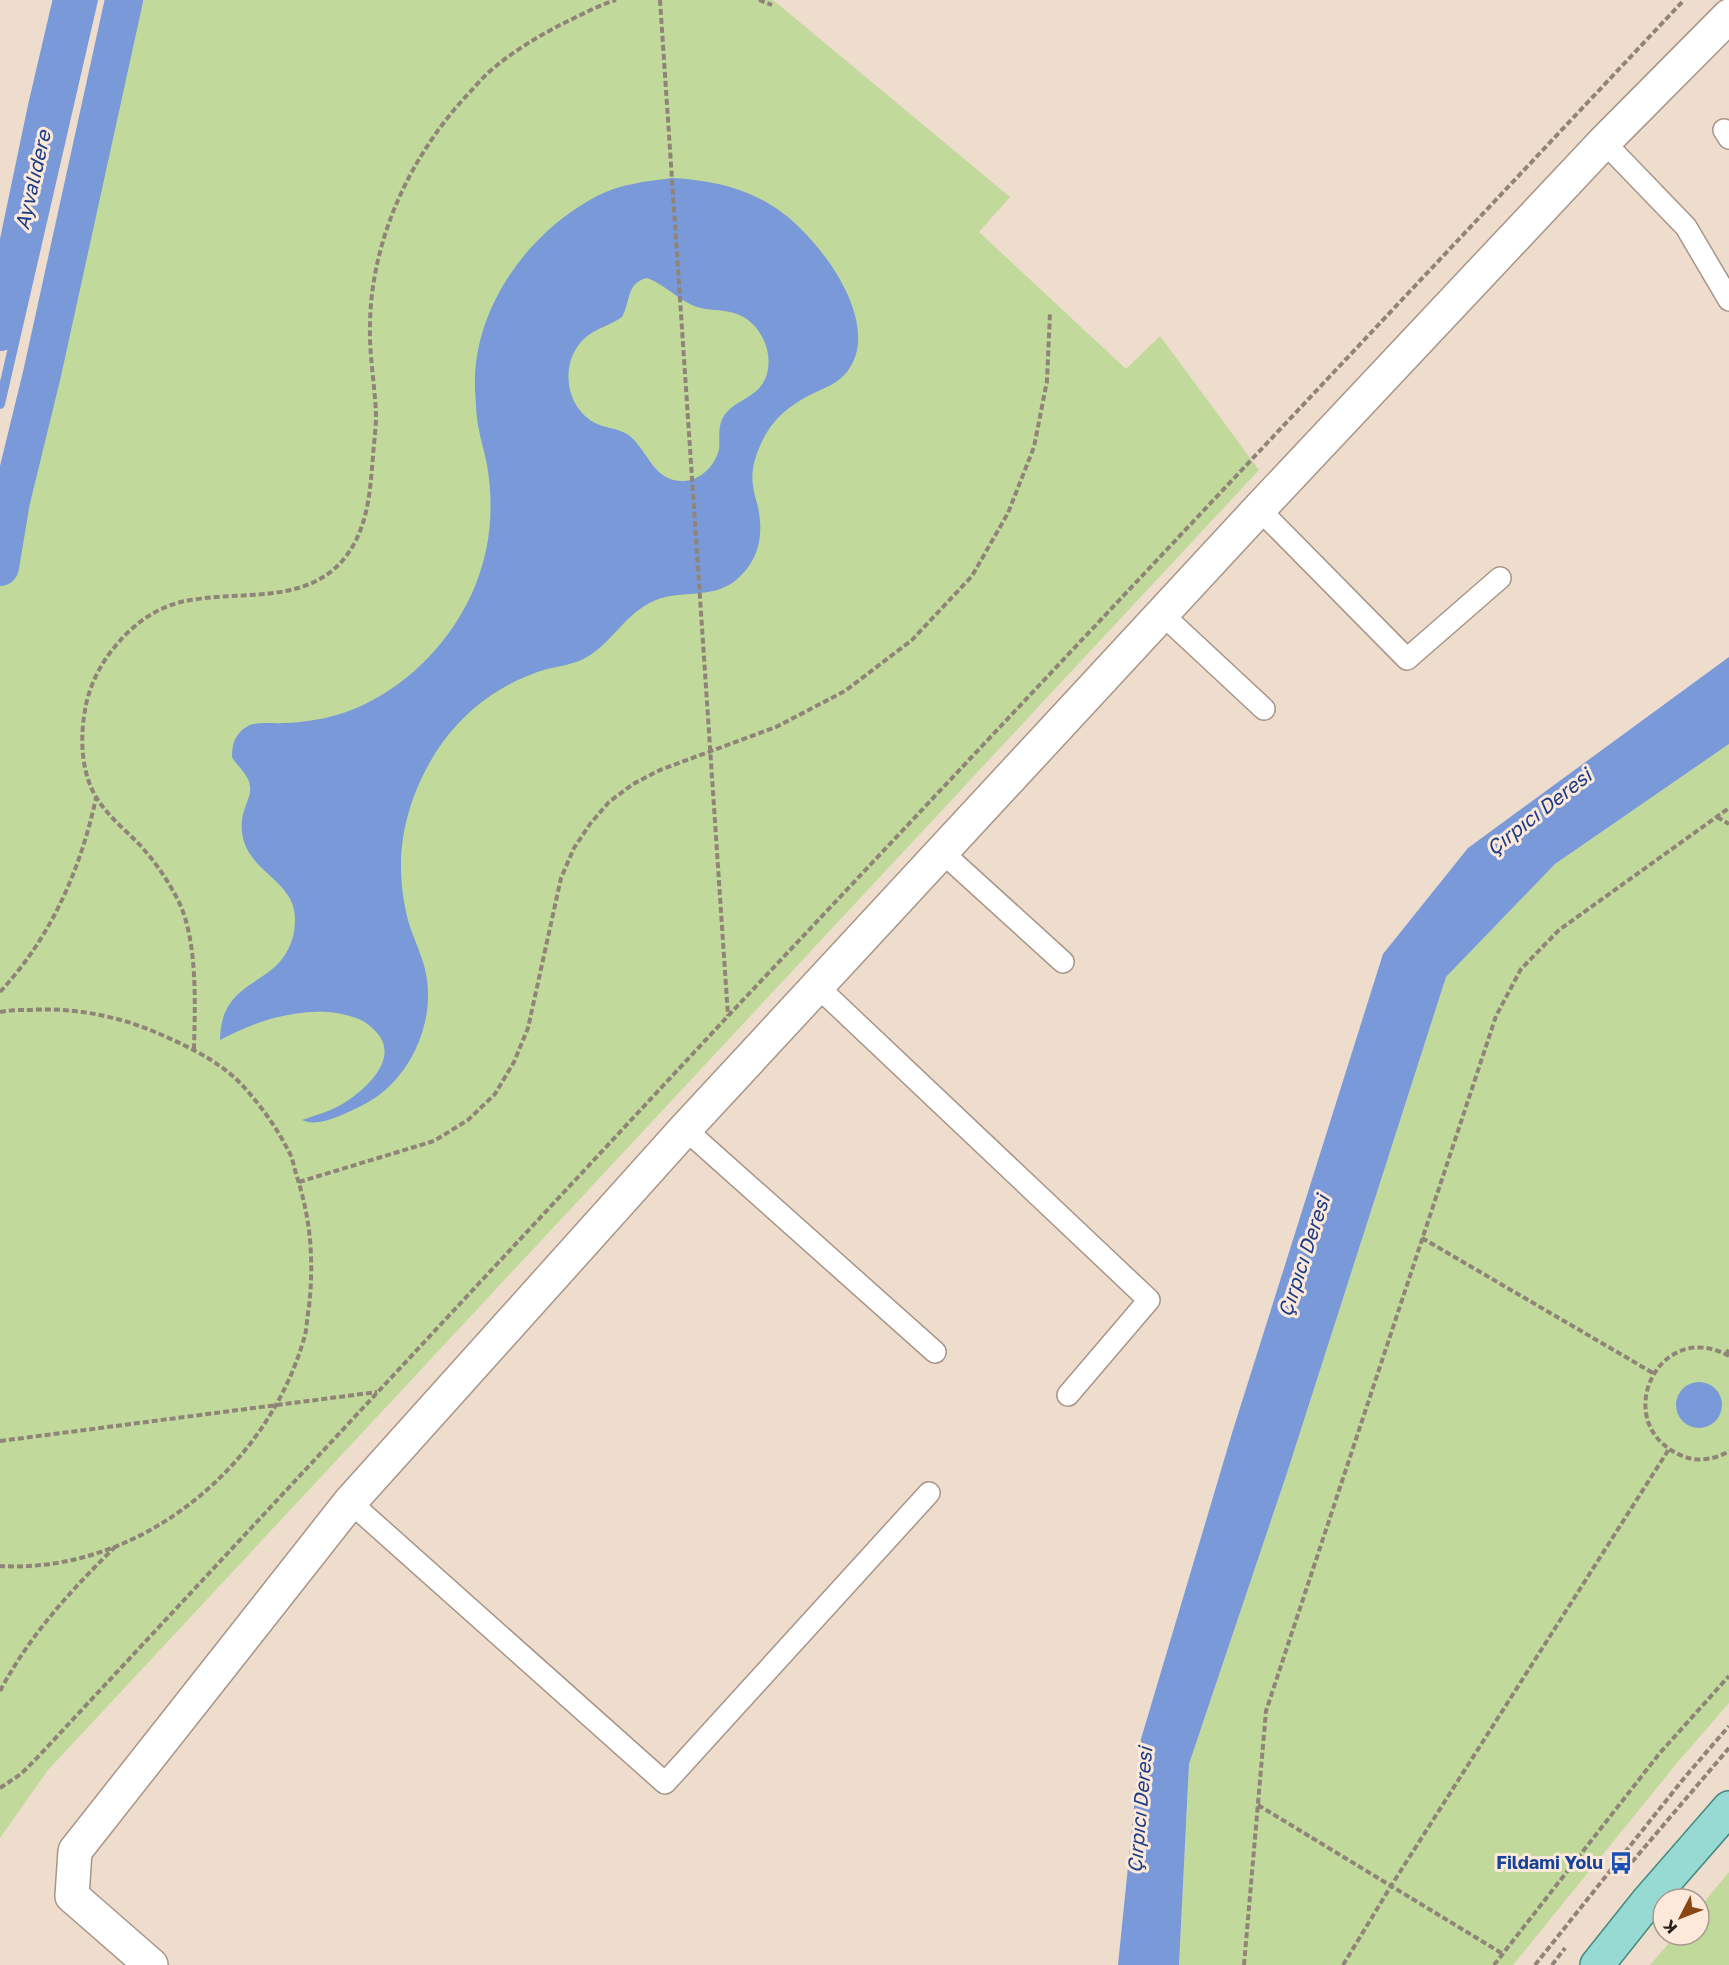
<svg xmlns="http://www.w3.org/2000/svg" width="1729" height="1965" viewBox="0 0 1729 1965" font-family="'Golos Text',sans-serif">
	<style>
		.green { fill: #c1da9b }
		.water { fill: #7999d8; fill-rule: evenodd }
		.lines { fill: none; stroke-linecap: round; stroke-linejoin: round }
		.stream { stroke: #7999d8; stroke-width: 10 }
		.canal { stroke: #7999d8; stroke-width: 38 }
		.lane-casing { stroke: #a79688; stroke-width: 24 }
		.street-casing { stroke: #a79688; stroke-width: 36 }
		.primary-casing { stroke: #438a81; stroke-width: 36 }
		.path { stroke: #908479; stroke-width: 4; stroke-dasharray: 6 3; stroke-linecap: butt }
		.lane { stroke: #fff; stroke-width: 21 }
		.street { stroke: #fff; stroke-width: 33 }
		.primary { stroke: #97dad4; stroke-width: 33 }
		.labels { text-anchor: middle; stroke-width: 6; stroke-linejoin: round; paint-order: stroke }
		.transit-label { font-size: 18px; font-weight: bold; fill: #164399; stroke: #fce9da; text-anchor: end }
		.water-label { font-size: 20px; font-style: italic; fill: #1b3c86; stroke: #fce9da }
	</style>
	<rect width="100%" height="100%" fill="#eedccd"/>
	<path class="green" d="M 124,0 L 773,0 L 1010,197 L 979,232 L 1126,369 L 1160,336 L 1259,470 L 48,1770 L 0,1838 L 0,567 L 11,501 L 42,374 Z
		M 1729,744 L 1729,1703 L 1677,1763 L 1513,1965 L 1179,1965 L 1189,1764 L 1287,1473 L 1446,977 L 1555,864 Z
		M 1729,1872 L 1729,1965 L 1650,1965 L 1676,1935 L 1699,1935 L 1699,1908 Z"/>
	<path class="water" d="M 672,178 C 708,180 740,186 771,205 C 814,230 886,322 847,372 C 838,383 825,388 812,394 C 788,406 770,421 760,446 C 754,459 751,473 753,486 C 754,493 756,500 758,507 C 764,536 759,561 735,581 C 712,599 681,590 656,600 C 626,612 613,642 587,657 C 575,664 561,666 547,669 C 504,682 469,706 442,743 C 417,779 401,822 401,866 C 401,886 404,908 410,927 C 416,944 425,962 427,980 C 434,1029 406,1085 361,1106 C 344,1114 319,1128 302,1120 C 316,1115 332,1111 344,1103 C 365,1090 399,1060 378,1034 C 372,1027 365,1021 356,1018 C 313,1002 258,1019 220,1040 C 221,978 273,988 290,945 C 294,937 295,927 295,918 C 294,885 261,876 247,849 C 240,835 240,820 246,805 C 248,799 251,794 250,787 C 250,776 237,766 232,757 C 232,744 235,733 248,726 C 258,721 272,724 283,723 C 295,723 308,721 320,719 C 389,706 449,650 475,586 C 491,547 494,506 487,465 C 485,453 481,442 479,430 C 476,417 476,402 475,389 C 472,309 528,232 597,196 C 620,184 648,181 672,178 ZM 647,278 C 662,283 678,299 694,306 C 707,311 721,309 734,313 C 761,320 778,358 763,383 C 753,400 728,402 721,422 C 718,431 720,441 719,449 C 715,466 701,480 684,481 C 654,482 649,453 631,437 C 620,427 602,429 590,420 C 563,401 561,358 586,337 C 597,328 611,325 622,317 C 631,301 626,283 647,278 Z
		M 1729,657 L 1729,744 L 1555,864 L 1446,977 L 1287,1473 L 1189,1764 L 1179,1965 L 1118,1965 L 1141,1739 L 1233,1430 L 1383,954 L 1468,848 Z
		M1676 1405a23 23 0 1 1 46 0a23 23 0 1 1-46 0Z"/>
	<g class="lines">
		<path class="stream" d="M 0,404 L 93,0"/>
		<path class="canal" d="M 0,332 L 47,107 L 72,0
			M 0,567 L 11,501 L 42,374 L 124,0"/>
		<g class="lane-casing">
			<path id="lane" d="M 1724,130 L 1729,138
				M 1604,142 L 1686,227 L 1729,300
				M 1259,509 L 1407,659 L 1500,578
				M 1162,614 L 1264,709
				M 942,852 L 1063,962
				M 817,986 L 1149,1300 L 1068,1395
				M 685,1129 L 935,1352
				M 350,1502 L 665,1783 L 929,1493"/>
		</g>
		<g class="street-casing">
			<path id="street" d="M 151,1965 L 72,1896 L 75,1851 L 350,1502 L 685,1129 L 1259,509 L 1604,142 L 1729,16"/>
		</g>
		<g class="primary-casing">
			<path id="primary" d="M 1597,1965 L 1648,1901 L 1729,1808"/>
		</g>
		<path class="path" d="M 660,0 L 728,1016
			M 759,0 L 772,5
			M 1717,817 L 1729,824
			M 0,992 C 51,937 80,871 96,798
			M 0,1012 C 9,1010 19,1010 28,1010 C 73,1007 120,1016 162,1035 C 187,1046 214,1059 235,1078 C 254,1096 276,1126 288,1150 C 293,1158 294,1168 297,1177 C 311,1220 314,1262 309,1307 C 307,1317 307,1327 305,1335 C 269,1467 139,1574 0,1566
			M 194,1049 C 195,1004 198,940 178,900 C 167,879 154,860 138,843 C 124,829 107,815 96,797 C 81,772 80,738 85,710 C 89,685 102,661 118,643 C 134,624 156,608 181,602 C 234,589 303,607 343,560 C 368,530 370,493 373,456 C 374,442 376,428 376,415 C 375,385 369,355 370,325 C 371,238 412,152 472,90 C 479,82 487,73 496,66 C 517,49 542,34 566,22 C 583,14 599,5 616,0
			M 299,1182 L 434,1141 L 468,1120 L 495,1094 L 514,1062 L 528,1028 L 561,878 L 574,848 L 590,824 L 609,802 L 633,784 L 660,770 L 776,727 L 845,691 L 912,640 L 972,576 L 1008,513 L 1034,447 L 1047,381 L 1050,313
			M 1422,1238 L 1653,1373
			M 1726,1355 L 1729,1349
			M 1729,1356 C 1658,1316 1606,1427 1685,1457 C 1698,1462 1717,1459 1729,1451
			M 0,1441 L 377,1392
			M 0,1691 C 30,1635 70,1591 115,1547
			M 0,1788 L 21,1774 L 36,1759 L 728,1016 L 1684,0
			M 1258,1805 L 1503,1954
			M 1632,1862 L 1729,1748
			M 1244,1965 L 1266,1711 L 1496,1016 L 1521,969 L 1559,930 L 1729,808
			M 1343,1965 L 1391,1886 L 1669,1449
			M 1494,1965 L 1659,1754 L 1729,1676
			M 1535,1965 L 1685,1777 L 1729,1726
			M 1552,1965 L 1565,1948"/>
		<use href="#lane" class="lane"/>
		<use href="#street" class="street"/>
		<use href="#primary" class="primary"/>
	</g>
	<defs>
		<g id="bus-bare" transform="scale(1.8)"><path d="M-5-6H5V4H4V6H2V4H-2V6H-4V4H-5ZM-3.5-4V0h7V-4ZM-3.5 1.2v1.5H-2V1.2ZM2 1.2v1.5H3.5V1.2Z" fill="#1a4fb4" stroke="#fce9da" stroke-width="2.5" paint-order="stroke"/></g>
	</defs>
	<g fill-rule="evenodd">
		<use href="#bus-bare" x="1621" y="1863"/>
	</g>
	<g class="labels">
		<g class="transit-label">
			<text x="1603" y="1869">Fildami Yolu</text>
		</g>
		<g class="water-label">
			<text transform="translate(33 180) rotate(-77)" y="7">Ayvalıdere</text>
			<text transform="translate(1539 812) rotate(-38)" y="7">Çırpıcı Deresi</text>
			<text transform="translate(1304 1256) rotate(-72)" y="7">Çırpıcı Deresi</text>
			<text transform="translate(1140 1810) rotate(-85)" y="7">Çırpıcı Deresi</text>
		</g>
	</g>
	<g transform="translate(1681 1917) rotate(228)"><circle r="28" fill="#fce9da" stroke="#a7998e" stroke-width="1.5"/>
	<path d="M0-4.5L10 22L0 15L-10 22Z" fill="#884713"/>
	<text y="-9" font-size="16" font-weight="bold" text-anchor="middle" fill="#28211c">K</text>
	</g>
</svg>
